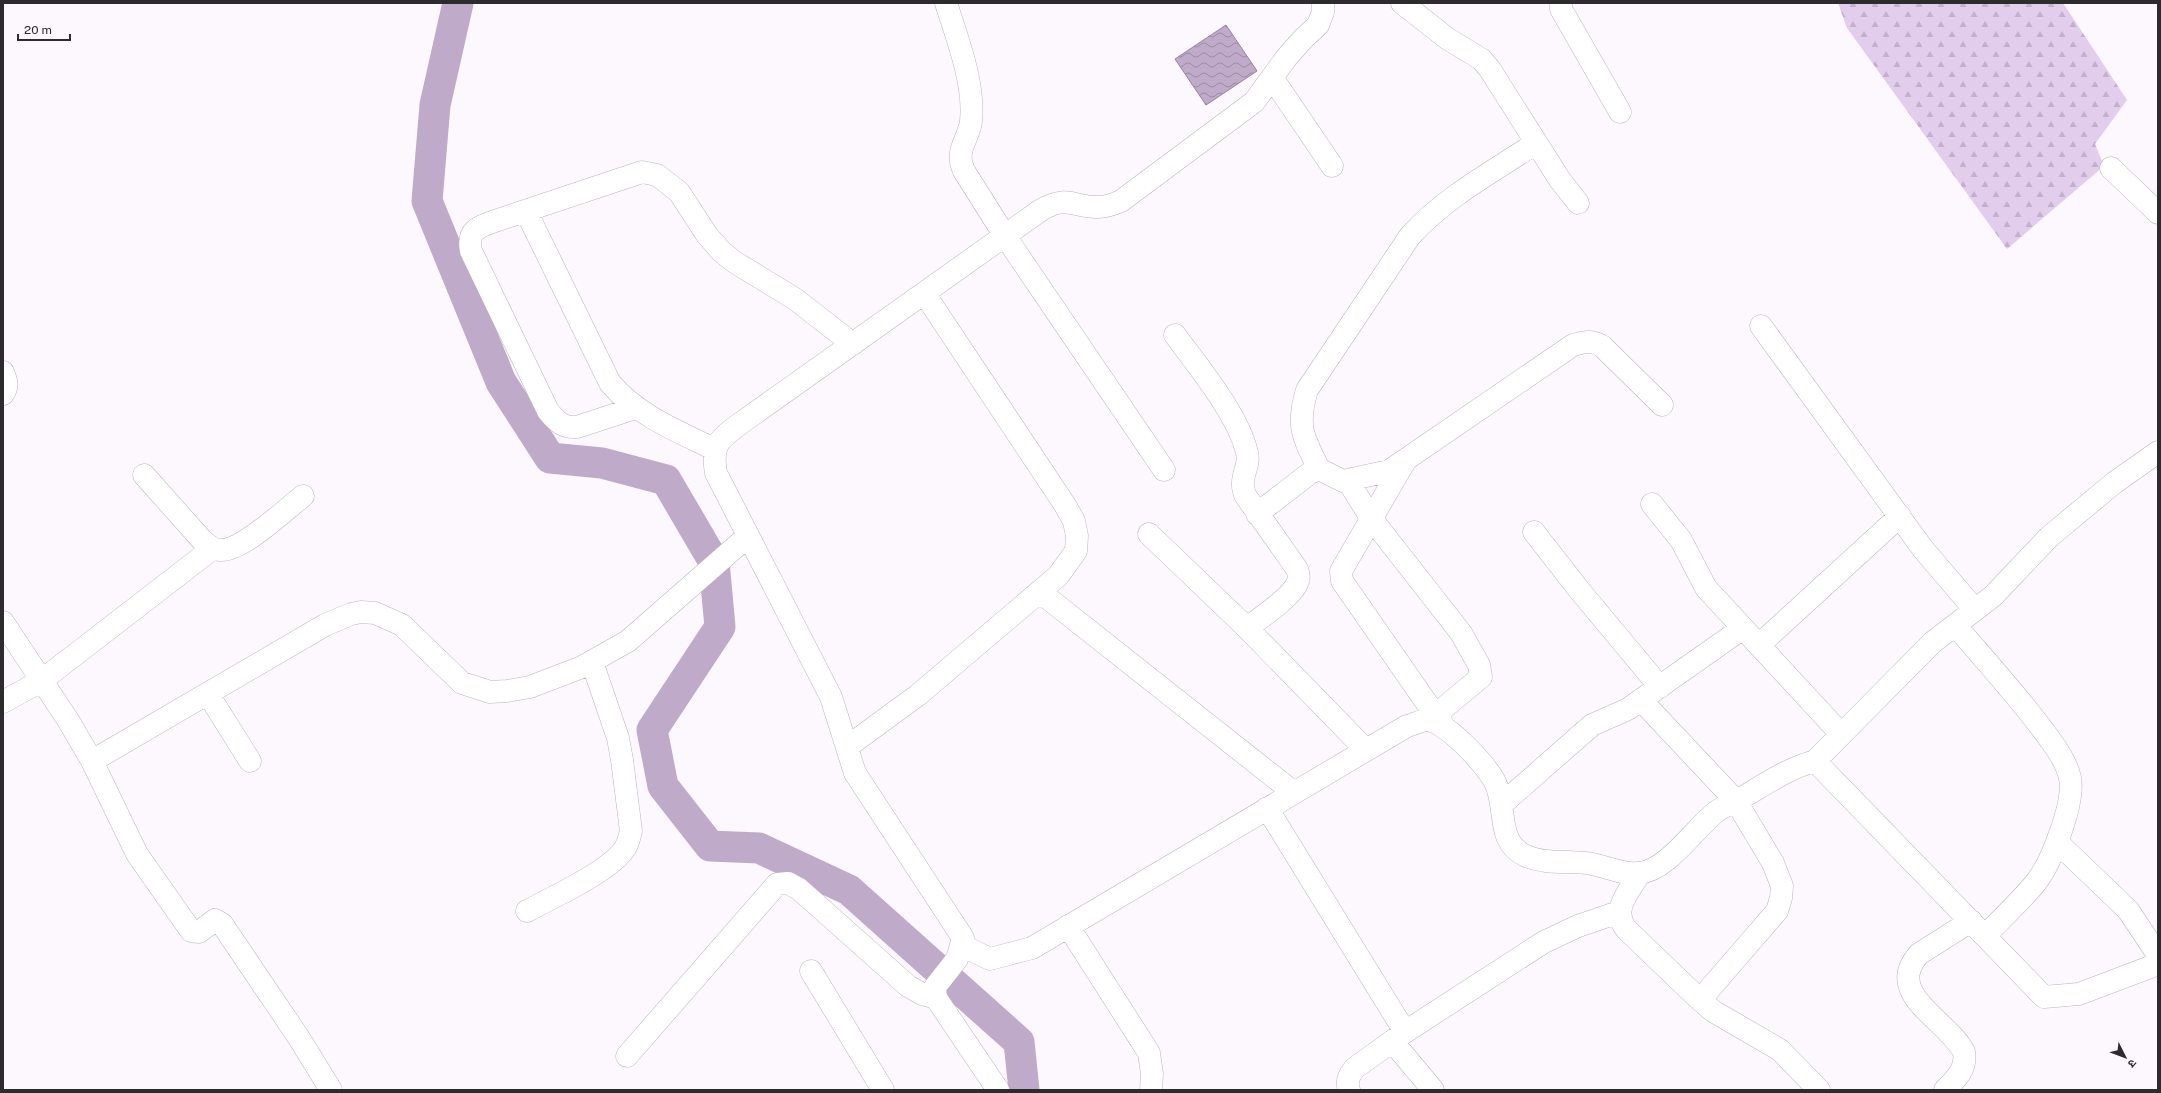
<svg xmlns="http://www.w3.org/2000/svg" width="2161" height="1093" viewBox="0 0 2161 1093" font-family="'Public Sans','Noto Sans Devanagari',sans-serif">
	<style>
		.forest { fill: url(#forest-firs) }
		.water { fill: url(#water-waves); stroke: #93849b }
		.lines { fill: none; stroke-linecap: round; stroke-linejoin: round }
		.river { stroke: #bfaaca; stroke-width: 31 }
		.minor-casing { stroke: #bbb6bd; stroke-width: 23 }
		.minor { stroke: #fff; stroke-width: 22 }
	</style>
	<defs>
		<pattern id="forest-firs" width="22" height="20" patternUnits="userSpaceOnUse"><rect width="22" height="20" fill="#e2cded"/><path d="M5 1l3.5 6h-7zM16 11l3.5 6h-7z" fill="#c2b0cc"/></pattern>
		<pattern id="water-waves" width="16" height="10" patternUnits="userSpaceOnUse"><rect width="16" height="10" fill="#bfaaca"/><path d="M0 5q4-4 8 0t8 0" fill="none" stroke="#9c8ba4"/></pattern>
	</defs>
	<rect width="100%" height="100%" fill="#fcf8fe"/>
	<path class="forest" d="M 1838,3 L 2063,3 L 2127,100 L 2095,144 L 2104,166 L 2007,249 L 1847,28 Z"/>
	<path class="water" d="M 1226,25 L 1257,71 L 1206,105 L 1175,59 Z"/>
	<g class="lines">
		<path class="river" d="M 458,3 L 435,105 L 427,201 L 501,382 L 550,458 L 602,463 L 666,480 L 714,562 L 720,627 L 652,730 L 663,786 L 710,846 L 759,848 L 849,890 L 1019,1042 L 1024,1090"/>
		<g class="minor-casing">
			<path id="minor" d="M 946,3 C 957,38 975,84 971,121 C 969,140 954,150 964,171 L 1005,236 L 1164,470
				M 1402,3 L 1448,39 L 1481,59 L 1489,68 L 1560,180 L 1578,203
				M 1561,3 L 1561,9 L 1620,112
				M 1273,79 L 1332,166
				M 2111,168 L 2158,213
				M 526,211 L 610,383 C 637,415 677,431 714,449
				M 1761,326 L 1923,549 L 1975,610
				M 1175,335 C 1198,366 1239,416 1247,453 C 1250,464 1243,472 1243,483 C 1242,486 1244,491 1245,495 L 1297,569 C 1298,573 1300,577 1298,581 C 1294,596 1260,618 1247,628
				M 3,372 C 6,380 9,386 3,394
				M 635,408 L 577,427 C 563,428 557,422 548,411 L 471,251 C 467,231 477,227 495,221 L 642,172 L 657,175 L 679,192 L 707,235 L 721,251 L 733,261 L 795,299 L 853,344
				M 1405,461 L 1341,571 L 1342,581 L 1442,725
				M 1319,469 C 1303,437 1296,426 1307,390 L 1410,236 C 1445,197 1494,171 1536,143
				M 144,475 L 202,540 C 208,545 212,550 221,550 C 242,551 285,510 303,496
				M 1348,481 L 1371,518 L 1461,633 L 1479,665 L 1481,677 L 1439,712 L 1442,725
				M 1652,504 L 1681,540 L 1706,588 L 1841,734
				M 1257,514 L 1310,473 L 1319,469 L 1343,481 L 1389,471 L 1573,345 C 1585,342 1591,340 1602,346 L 1662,405
				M 1534,532 L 1580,591 L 1660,687
				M 1149,534 L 1247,628 L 1366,750
				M 1040,592 L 1293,792
				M 3,622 L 68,720 L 92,761 L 137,854 L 191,931 L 199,932 L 215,920 L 222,924 L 299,1038 L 331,1090
				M 1955,625 C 1985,660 2016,694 2043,730 C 2054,745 2066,760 2070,778 C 2075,802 2052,861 2037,881 C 2022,900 2002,918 1985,936
				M 1759,645 L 1900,516
				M 208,694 L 250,761
				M 1641,700 L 1736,801 L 1773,863 L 1782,886 L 1781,898 L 1777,911 L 1700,1000
				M 3,702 L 41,681 L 212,549
				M 847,747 L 918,695 L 1058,576 L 1076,551 L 1077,536 L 1074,521 L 1065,505 L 924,293
				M 92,761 L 325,625 L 351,614 L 361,612 L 375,613 L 402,625 L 462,683 L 490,692 L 507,691 L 530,687 L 582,667 L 628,641 L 748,536
				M 1815,761 L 1933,642 L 1993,596 L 2049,537 L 2114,483 L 2158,452
				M 1501,805 L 1592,725 L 1628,709 L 1743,628
				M 1267,808 L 1405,1032
				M 2057,842 L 2128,910 L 2158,955
				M 1640,873 C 1629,891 1611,910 1626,929 L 1700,1000 L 1713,1011 L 1780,1050 L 1819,1090
				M 527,911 C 553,897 606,873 623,851 C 628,845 629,839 631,831 L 622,760 L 618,738 L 592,662
				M 1068,926 L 1149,1053 L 1152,1074 L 1151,1090
				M 961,945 L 990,959 L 1032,948 L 1407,726 C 1413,725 1422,720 1427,720 C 1446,721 1487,766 1495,782 C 1508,808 1495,842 1526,856 C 1544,864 1567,861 1586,863 C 1604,865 1621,875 1639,873 C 1667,871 1694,829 1716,812 C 1724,806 1735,801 1745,796 C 1767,783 1789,768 1815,761 L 2044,997 L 2079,994 L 2158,964
				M 811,971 L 883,1090
				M 1392,1041 L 1433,1090
				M 627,1056 L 777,884 L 788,883 L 799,889 L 908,986 L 922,994 L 936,998
				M 998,1090 L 936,998 L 935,987 L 957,959 L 963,938 L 855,773 L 831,697 L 716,473 C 711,445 719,439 741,423 L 1041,210 C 1069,194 1073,208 1099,207 C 1107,207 1114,204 1121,201 L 1254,102 L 1287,57 L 1304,38 L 1318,25 L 1323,12 L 1323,3
				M 1349,1090 C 1346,1081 1349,1075 1355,1068 L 1405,1032 L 1544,942 L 1578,926 L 1619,912
				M 1945,1090 C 1956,1079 1967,1069 1964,1052 C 1948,1020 1883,994 1919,954 L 1971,921"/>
		</g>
		<use href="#minor" class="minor"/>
	</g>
	<rect width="2161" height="1093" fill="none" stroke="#2d2b2e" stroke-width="8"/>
	<g transform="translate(2125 1057) rotate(132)" stroke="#fcf8fe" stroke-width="3" paint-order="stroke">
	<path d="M0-3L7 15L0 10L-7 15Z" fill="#2d2b2e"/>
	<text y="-6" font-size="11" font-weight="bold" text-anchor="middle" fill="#2d2b2e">उ</text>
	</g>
	<path d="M18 34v6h52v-6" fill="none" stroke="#2d2b2e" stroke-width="2"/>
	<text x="24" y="34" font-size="12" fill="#2d2b2e" stroke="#fcf8fe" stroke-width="3" paint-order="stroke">20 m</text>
</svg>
